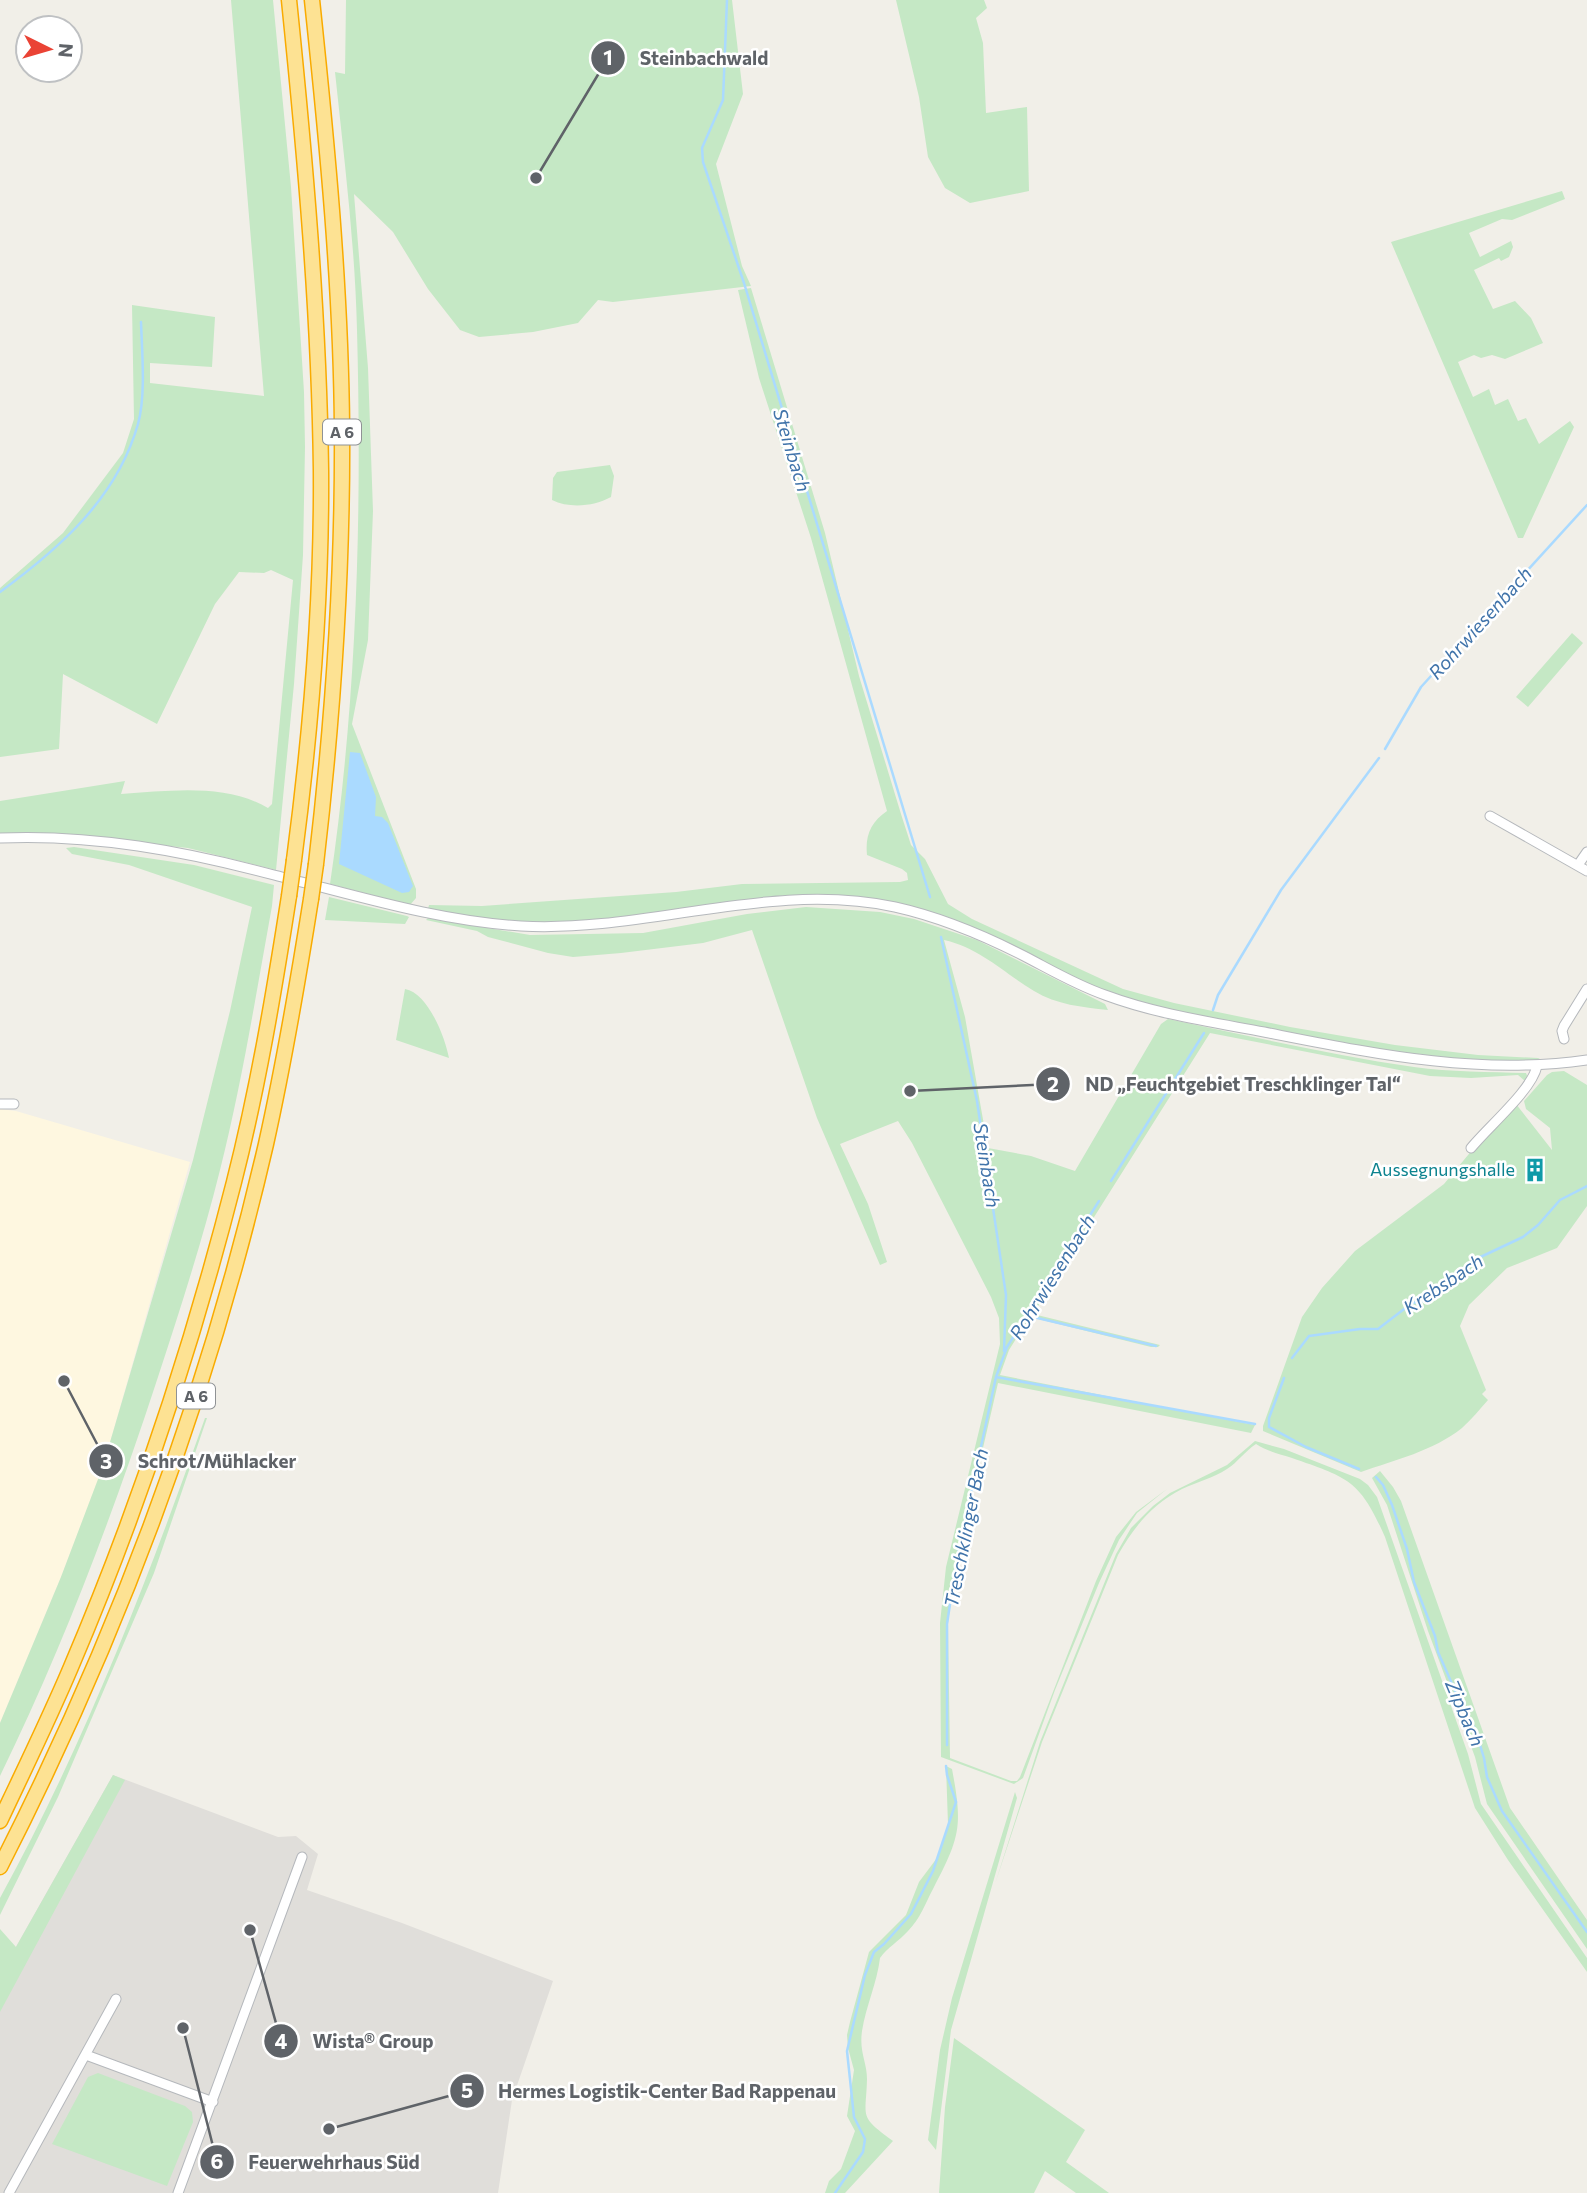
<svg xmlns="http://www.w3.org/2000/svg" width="1587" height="2193" viewBox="0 0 1587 2193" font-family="Commissioner,sans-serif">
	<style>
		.commercial { fill: #fef7e0 }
		.industrial { fill: #e0deda }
		.green { fill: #c5e8c5 }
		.water { fill: #aadaff }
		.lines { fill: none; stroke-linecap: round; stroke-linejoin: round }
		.stream { stroke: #aadaff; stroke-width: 2.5 }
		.minor-casing { stroke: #b5b8bc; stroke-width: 11 }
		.highway-casing { stroke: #f9ab00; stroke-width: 17 }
		.minor { stroke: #fff; stroke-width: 9 }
		.highway { stroke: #fde293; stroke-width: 14 }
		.highway-bridge-casing { stroke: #f9ab00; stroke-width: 17; stroke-linecap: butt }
		.highway-bridge { stroke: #fde293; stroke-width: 14 }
		.labels { text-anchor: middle; stroke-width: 5; stroke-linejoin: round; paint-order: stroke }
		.shield { fill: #fff; stroke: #8f9295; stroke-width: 2 }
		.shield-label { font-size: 16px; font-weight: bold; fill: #5f6368 }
		.culture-label { font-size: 18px; fill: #0d838f; stroke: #fff; text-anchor: end }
		.water-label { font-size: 19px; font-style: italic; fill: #4174aa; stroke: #fff }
		.leader { fill: none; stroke: #5f6368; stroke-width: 2.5 }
		.callout-dot { fill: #5f6368; stroke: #fff; stroke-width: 2.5 }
		.mark-label { font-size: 21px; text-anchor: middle; font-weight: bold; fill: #fff }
		.callout-label { font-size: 19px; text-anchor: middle; font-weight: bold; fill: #5f6368; stroke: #fff; stroke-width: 5; stroke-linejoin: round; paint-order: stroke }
	</style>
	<rect width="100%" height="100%" fill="#f1efe8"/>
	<path class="commercial" d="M 0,1109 L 16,1111 L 190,1162 L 103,1467 L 61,1577 L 0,1723 Z"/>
	<path class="industrial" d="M 113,1775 L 278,1837 L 296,1836 L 318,1854 L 307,1890 L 402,1923 L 553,1981 L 512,2100 L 498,2193 L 0,2193 L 0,1975 Z"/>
	<path class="green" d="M 231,0 L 273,0 L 291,187 L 304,392 L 305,447 L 303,555 L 294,684 L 276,870 L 188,848 L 111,840 L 0,835 L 0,801 L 125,781 L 121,794 C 169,791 226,783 268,808 L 272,804 L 293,580 L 271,570 L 264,573 L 239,572 L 215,604 L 157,724 L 63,674 L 59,749 L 0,757 L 0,588 L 63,533 L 123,453 L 134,419 L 132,305 L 215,317 L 212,367 L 150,363 L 150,383 L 264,396 Z
		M 346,0 L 732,0 L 743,94 L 716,164 L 742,266 L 751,286 L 613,302 L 598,300 L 578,323 L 533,332 L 479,337 L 460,330 L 428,289 L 393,232 L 354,194 L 368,368 L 373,511 L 368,640 L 352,724 L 416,889 L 416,898 L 410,905 L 330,884 C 357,702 362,514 357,330 C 355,244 344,158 335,72 L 345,74 Z
		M 896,0 L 984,0 L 987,8 L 976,18 L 983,43 L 986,113 L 1027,107 L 1029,191 L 970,203 L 945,188 L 928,157 L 919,97 Z
		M 1562,191 L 1565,199 L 1512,220 L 1502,219 L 1469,233 L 1480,257 L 1511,241 L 1513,247 L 1509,257 L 1501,261 L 1499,258 L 1474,270 L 1493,309 L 1515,301 L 1531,318 L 1543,343 L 1505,359 L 1492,355 L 1481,358 L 1474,355 L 1458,362 L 1473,397 L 1489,389 L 1495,405 L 1508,399 L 1518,421 L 1526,418 L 1539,444 L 1570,421 L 1574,427 L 1523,538 L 1518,538 L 1391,242 Z
		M 751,288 L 825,533 L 859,676 L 901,814 L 911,845 L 925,859 L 948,904 L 972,919 L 1123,989 L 1174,1003 L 1290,1027 L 1395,1045 L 1478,1055 L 1538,1058 L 1544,1061 L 1459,1062 L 1381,1053 L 1149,1006 L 1097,990 L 939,917 L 840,899 L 573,925 L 504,922 L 428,909 L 429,905 L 482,906 L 676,892 L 742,884 L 900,882 L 908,880 L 907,873 L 902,869 L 867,855 C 865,835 871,822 887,811 L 811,538 L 759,378 L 738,290 Z
		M 610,465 L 614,476 L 611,497 C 595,506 570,509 552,500 L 553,478 L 557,472 Z
		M 1572,633 L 1583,643 L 1528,707 L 1516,697 Z
		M 74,847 L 194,865 L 274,885 L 272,906 C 256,994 242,1083 220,1170 C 202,1242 179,1313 156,1383 C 112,1517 62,1649 0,1776 L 0,1723 L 61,1577 L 103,1466 L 193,1160 L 230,1011 L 252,907 L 129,865 L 72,854 L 66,848 Z
		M 329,897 L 407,916 L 409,917 L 405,924 L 325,920 Z
		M 806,907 L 880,912 L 914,919 L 977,940 L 1105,1004 L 1108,1010 C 1082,1007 1057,1005 1034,991 C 1004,973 980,948 944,940 L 965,1017 L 988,1148 L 1031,1156 L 1075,1171 L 1161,1024 L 1168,1019 C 1249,1036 1331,1055 1414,1067 C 1451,1072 1489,1072 1526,1073 L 1528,1078 L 1525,1081 L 1518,1075 L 1471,1078 L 1430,1076 L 1210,1033 L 1033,1314 L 1160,1345 L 1158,1347 L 1151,1347 L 1030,1317 L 1009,1350 L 1000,1375 L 1255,1425 L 1251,1433 L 998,1383 L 955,1569 L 948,1623 L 950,1758 L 1011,1781 L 1017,1781 L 1020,1777 L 1096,1581 L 1116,1537 L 1136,1512 L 1167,1489 L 1137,1513 L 1119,1540 L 1099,1583 L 1055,1690 L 1023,1778 L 1014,1784 L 941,1757 L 940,1623 L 946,1567 L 1000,1344 L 999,1318 L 991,1297 L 912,1143 L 898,1121 L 840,1144 L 868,1204 L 887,1262 L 880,1265 L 817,1118 L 752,930 L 703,943 L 621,953 L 573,957 L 548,953 L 488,937 L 477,931 L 426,920 L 428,918 L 530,935 L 643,933 L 747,914 Z
		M 405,989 C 428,993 445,1037 449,1058 L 396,1040 Z
		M 1564,1071 L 1587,1085 L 1587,1206 L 1557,1248 L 1507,1268 L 1469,1305 L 1460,1326 L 1486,1390 L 1482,1394 L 1488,1400 C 1480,1409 1471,1420 1462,1428 C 1433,1451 1395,1460 1361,1472 L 1263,1431 L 1263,1426 L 1302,1317 L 1322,1288 L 1355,1251 L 1444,1184 L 1473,1149 L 1516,1104 L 1552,1150 L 1550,1128 L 1526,1109 L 1524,1101 L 1547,1075 L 1552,1072 Z
		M 205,1418 L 207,1418 L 154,1573 L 58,1797 L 0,1915 L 0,1898 C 84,1745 147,1582 205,1418 Z
		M 1255,1441 L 1284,1449 L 1360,1479 L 1368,1485 L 1377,1497 L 1468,1754 L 1481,1804 L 1587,1958 L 1587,1972 L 1508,1860 L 1475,1808 L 1385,1537 C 1360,1480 1349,1478 1292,1458 C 1280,1454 1266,1451 1256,1444 C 1245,1451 1238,1462 1227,1469 C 1213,1478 1197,1482 1182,1489 C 1152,1504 1134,1527 1118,1555 L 1042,1742 L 995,1884 L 1040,1742 L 1116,1554 L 1131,1528 L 1153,1506 L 1170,1493 L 1227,1465 Z
		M 1380,1471 L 1393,1487 L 1401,1501 L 1510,1808 L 1587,1920 L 1587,1949 L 1487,1804 L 1475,1757 L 1428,1631 L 1387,1505 L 1372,1478 Z
		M 946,1766 L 952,1769 C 963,1827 960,1837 933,1889 C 925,1904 920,1919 908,1931 C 899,1941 888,1947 880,1958 C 877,1983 866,2006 862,2031 C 859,2052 867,2062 867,2079 C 866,2119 858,2115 893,2141 L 845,2193 L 825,2193 L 829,2181 L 841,2169 L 855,2131 L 847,2116 L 854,2070 L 848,2048 L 847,2035 L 850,2022 L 869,1952 L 906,1915 L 919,1882 L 937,1858 L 942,1846 L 948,1824 Z
		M 113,1775 L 125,1780 L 0,2012 L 0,1929 L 16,1947 Z
		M 1015,1792 L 1017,1798 L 951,2030 L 936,2150 L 928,2140 L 940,2050 L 952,1998 Z
		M 954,2038 L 1085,2130 L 1066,2162 L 1109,2193 L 1076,2193 L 1045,2171 L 1034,2193 L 939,2193 L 945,2107 Z
		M 98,2073 L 185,2106 L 192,2112 L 193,2122 L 167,2186 L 52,2144 L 88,2077 Z"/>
	<path class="water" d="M 350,752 L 360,753 L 376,797 L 375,816 L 382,817 L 388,823 L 413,886 L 409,892 L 402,893 L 339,864 Z"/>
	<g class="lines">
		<path class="stream" d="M 727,0 L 723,100 L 702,148 L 703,162 L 744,283 L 930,897
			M 0,592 C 60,548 117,498 138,424 C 146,395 142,352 141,322
			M 1385,749 L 1421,687 L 1587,505
			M 941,937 L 977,1101 L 1006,1295 L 1004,1351
			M 1213,1010 L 1218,995 L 1281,890 L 1379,758
			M 1111,1181 L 1204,1033
			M 1029,1316 L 1156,1346
			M 1292,1358 L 1309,1336 L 1360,1329 L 1378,1329 L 1412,1303 L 1423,1301 L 1472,1261 L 1523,1237 L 1538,1225 L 1560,1200 L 1587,1186
			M 996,1377 L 1255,1424
			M 1284,1378 L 1269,1418 L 1269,1427 L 1306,1447 L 1359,1469
			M 1376,1477 L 1383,1485 L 1392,1505 L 1407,1549 L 1414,1582 L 1435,1636 L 1438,1652 L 1460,1702 L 1475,1729 L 1484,1758 L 1487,1777 L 1502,1811 L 1587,1932
			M 947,1745 L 947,1624 L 957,1558 L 996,1377 L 1007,1347 L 1099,1201
			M 835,2193 L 863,2152 L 865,2139 L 854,2117 L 847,2051 L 865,1975 L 874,1952 L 884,1944 L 911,1914 L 933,1871 L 956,1802 L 947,1775 L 946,1766"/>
		<g class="minor-casing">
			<path id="minor" d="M 1490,816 L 1587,871
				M 0,838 C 93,834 184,851 274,875 C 355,895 437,921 521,926 C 647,933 770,880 895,907 C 940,917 983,935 1024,956 C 1051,970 1076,985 1105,995 C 1156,1014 1211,1022 1264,1032 C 1371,1053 1477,1076 1587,1060
				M 1578,865 L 1587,852
				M 1564,1039 L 1562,1031 L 1564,1026 L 1587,989
				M 0,1104 L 14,1104
				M 1471,1148 C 1488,1127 1532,1090 1537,1066
				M 86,2055 L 213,2102
				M 9,2193 L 116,1999
				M 178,2193 L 302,1857"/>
		</g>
		<g class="highway-casing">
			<path id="highway" d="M 289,0 C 305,156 319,313 321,470 C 322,600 311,731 294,860
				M 312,0 C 327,142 341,286 342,429 C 343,575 333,719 316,864
				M 0,1821 C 24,1770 49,1719 71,1667 C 138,1510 192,1347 234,1182 C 258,1088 274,992 289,896
				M 0,1867 C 117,1638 208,1395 266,1144 C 284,1063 298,981 311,899"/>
		</g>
		<use href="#minor" class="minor"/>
		<use href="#highway" class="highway"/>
		<g class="highway-bridge-casing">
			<path id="highway-bridge" d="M 289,896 L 294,860
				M 311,899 L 316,864"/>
		</g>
		<use href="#highway-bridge" class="highway-bridge"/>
	</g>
	<defs>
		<g id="building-bare" transform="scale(1.89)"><path d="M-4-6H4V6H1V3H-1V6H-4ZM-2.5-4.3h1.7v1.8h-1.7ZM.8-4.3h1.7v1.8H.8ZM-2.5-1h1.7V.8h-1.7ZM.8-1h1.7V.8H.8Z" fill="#0f9aa8" stroke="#fff" stroke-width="2.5" paint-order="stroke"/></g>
	</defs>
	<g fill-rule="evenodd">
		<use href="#building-bare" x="1535" y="1170"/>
	</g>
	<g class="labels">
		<g class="shield">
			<rect x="323" y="419.5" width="38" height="25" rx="5"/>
			<rect x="177" y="1383.5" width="38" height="25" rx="5"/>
		</g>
		<g class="shield-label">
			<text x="342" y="438">A 6</text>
			<text x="196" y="1402">A 6</text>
		</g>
		<g class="culture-label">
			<text x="1515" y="1176">Aussegnungshalle</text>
		</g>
		<g class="water-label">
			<text transform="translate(792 450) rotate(73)" y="7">Steinbach</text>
			<text transform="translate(1480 623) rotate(-48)" y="7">Rohrwiesenbach</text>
			<text transform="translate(987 1165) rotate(81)" y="7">Steinbach</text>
			<text transform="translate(1052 1277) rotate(-58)" y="7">Rohrwiesenbach</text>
			<text transform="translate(1443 1284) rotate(-34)" y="7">Krebsbach</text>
			<text transform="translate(966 1528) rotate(-79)" y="7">Treschklinger Bach</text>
			<text transform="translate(1465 1713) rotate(67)" y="7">Zipbach</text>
		</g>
	</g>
	<path class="leader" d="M536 178L608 58M910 1091L1053 1084M64 1381L106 1461M250 1930L281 2041M329 2129L467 2091M183 2028L217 2162"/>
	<g class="callout-dot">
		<circle cx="536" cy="178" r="7"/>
		<circle cx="910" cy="1091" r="7"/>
		<circle cx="64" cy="1381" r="7"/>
		<circle cx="250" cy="1930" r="7"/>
		<circle cx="329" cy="2129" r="7"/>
		<circle cx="183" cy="2028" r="7"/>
		<circle cx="608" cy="58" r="18"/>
		<circle cx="1053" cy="1084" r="18"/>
		<circle cx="106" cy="1461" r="18"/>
		<circle cx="281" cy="2041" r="18"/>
		<circle cx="467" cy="2091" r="18"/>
		<circle cx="217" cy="2162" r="18"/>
	</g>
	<g class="mark-label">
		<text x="608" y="65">1</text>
		<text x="1053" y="1092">2</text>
		<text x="106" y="1469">3</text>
		<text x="281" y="2049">4</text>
		<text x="467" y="2098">5</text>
		<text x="217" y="2169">6</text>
	</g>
	<g class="callout-label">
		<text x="704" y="65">Steinbachwald</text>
		<text x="1243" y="1091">ND „Feuchtgebiet Treschklinger Tal“</text>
		<text x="217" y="1468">Schrot/Mühlacker</text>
		<text x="373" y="2048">Wista® Group</text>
		<text x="667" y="2098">Hermes Logistik-Center Bad Rappenau</text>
		<text x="334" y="2169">Feuerwehrhaus Süd</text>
	</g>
	<g transform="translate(49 49) rotate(95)"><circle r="33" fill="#ffffff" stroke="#bfc1c3" stroke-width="2"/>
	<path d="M0-5L12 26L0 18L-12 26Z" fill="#ea4335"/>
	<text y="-10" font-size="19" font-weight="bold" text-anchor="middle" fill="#5f6368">N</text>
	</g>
</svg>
